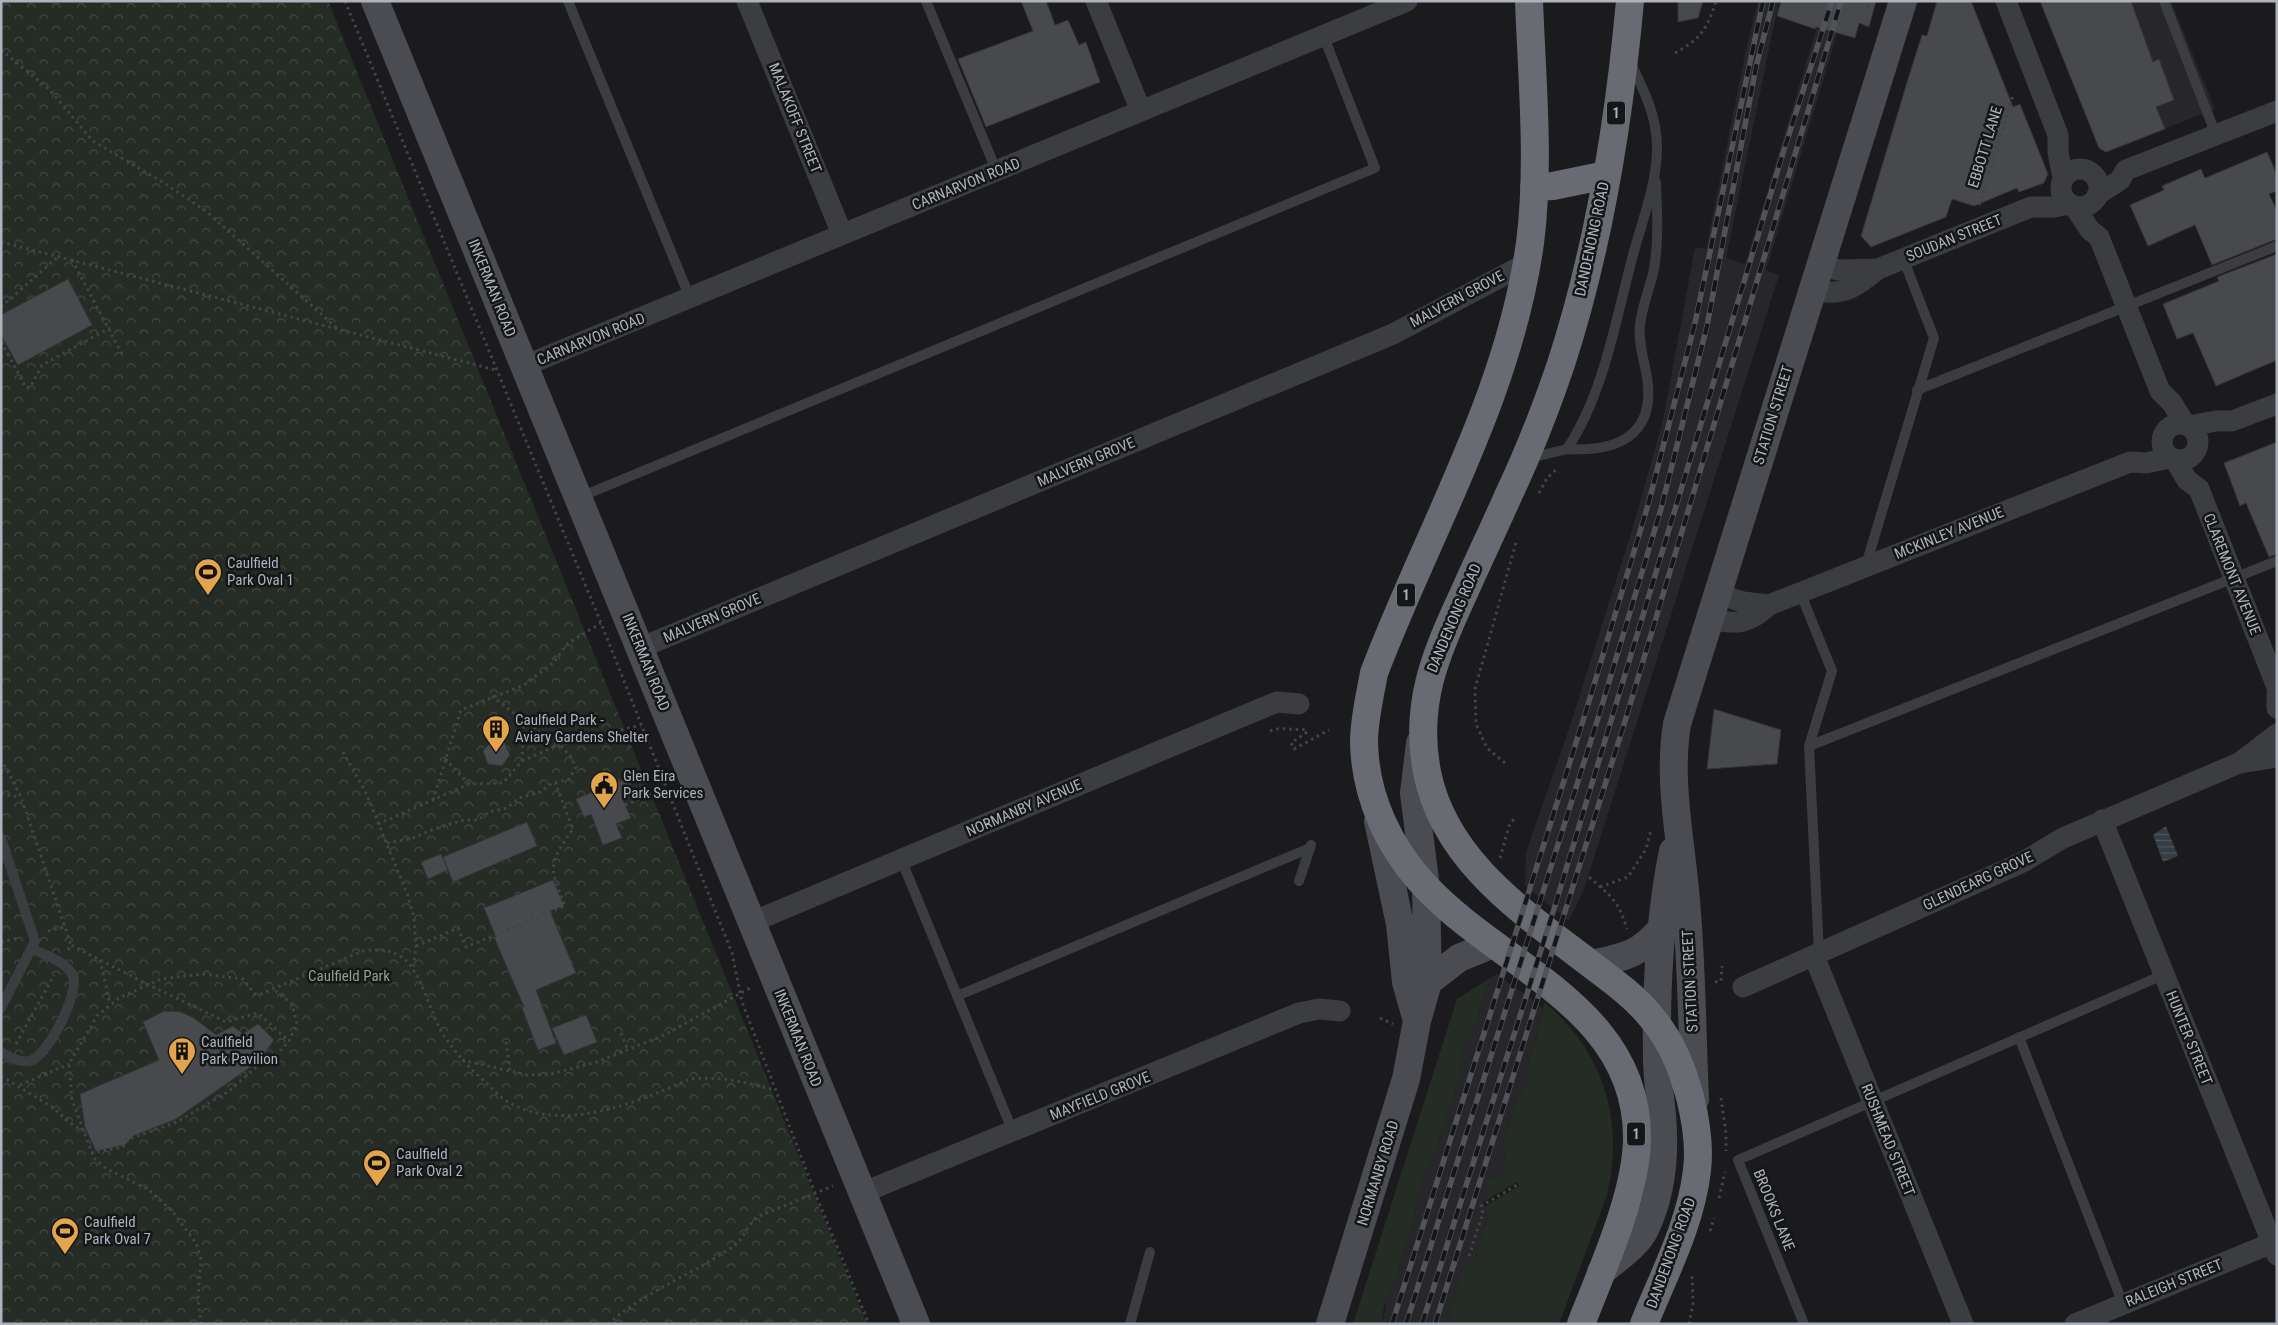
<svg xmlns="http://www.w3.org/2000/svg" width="2278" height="1325" viewBox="0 0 2278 1325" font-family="'Roboto Condensed',sans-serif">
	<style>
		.built { fill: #27272a }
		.green { fill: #252c25 }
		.park { fill: url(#park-crowns) }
		.water { fill: url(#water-rules) }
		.building { fill: #48494c; stroke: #353538 }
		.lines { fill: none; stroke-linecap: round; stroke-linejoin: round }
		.path { stroke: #424448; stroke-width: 3; stroke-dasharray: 2.5 4; stroke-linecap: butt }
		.lane { stroke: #3c3d41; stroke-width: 10 }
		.street { stroke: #3c3d41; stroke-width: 21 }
		.secondary { stroke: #4a4c51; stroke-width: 28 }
		.highway { stroke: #686c72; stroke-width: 28 }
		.rail-casing { stroke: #515358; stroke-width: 5.5 }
		.rail { stroke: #151618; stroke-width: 4; stroke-dasharray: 11; stroke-linecap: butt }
		.labels { text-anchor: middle; stroke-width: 5; stroke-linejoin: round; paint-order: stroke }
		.shield { fill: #151618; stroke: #80848a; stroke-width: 1 }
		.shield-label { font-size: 14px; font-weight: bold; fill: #aeb3bb }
		.street-label { font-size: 15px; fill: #aeb3bb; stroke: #151618 }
		.poi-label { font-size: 15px; fill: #aeb3bb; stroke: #151618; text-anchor: start }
		.park-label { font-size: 15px; fill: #88a487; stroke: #151618 }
	</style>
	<defs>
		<pattern id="park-crowns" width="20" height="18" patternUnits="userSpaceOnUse" patternTransform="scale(1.25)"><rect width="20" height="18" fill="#252c25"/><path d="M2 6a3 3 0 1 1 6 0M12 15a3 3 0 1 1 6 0" fill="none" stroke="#424843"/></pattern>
		<pattern id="water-rules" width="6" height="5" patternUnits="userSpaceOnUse" patternTransform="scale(1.25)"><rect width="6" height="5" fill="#333d42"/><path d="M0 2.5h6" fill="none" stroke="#4e575b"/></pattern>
	</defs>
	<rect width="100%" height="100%" fill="#1b1b1d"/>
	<path class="built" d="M 1758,1 L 1779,1 L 1726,258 L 1745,264 L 1825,1 L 1847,1 L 1766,270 L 1779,275 L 1584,889 L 1569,921 L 1525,886 L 1526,852 L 1569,729 L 1632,530 L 1663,420 L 1695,247 L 1706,249 L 1745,54 Z
		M 2040,1 L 2171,1 L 2215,109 L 2106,152 L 2099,148 Z
		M 1497,974 L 1542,1007 L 1542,1017 L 1527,1069 L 1529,1074 L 1523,1094 L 1518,1096 L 1502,1147 L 1506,1156 L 1501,1174 L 1490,1180 L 1483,1202 L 1489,1214 L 1476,1257 L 1465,1265 L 1446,1324 L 1381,1324 L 1386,1308 L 1385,1301 L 1388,1291 L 1392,1289 L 1415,1215 L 1414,1210 L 1427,1168 L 1431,1165 L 1461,1073 L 1459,1065 L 1466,1044 L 1470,1042 L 1486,989 Z"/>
	<path class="green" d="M 1497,974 L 1486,989 L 1470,1042 L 1466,1044 L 1459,1065 L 1461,1073 L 1431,1165 L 1427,1168 L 1414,1210 L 1415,1215 L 1392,1289 C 1384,1294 1384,1314 1381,1324 L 1353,1324 L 1457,999 Z
		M 1544,1002 C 1603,1050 1625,1121 1607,1195 L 1559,1324 L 1446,1324 L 1465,1264 L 1476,1257 L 1489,1215 L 1484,1207 L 1519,1186 L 1517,1182 L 1483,1202 L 1490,1180 L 1501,1174 L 1506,1157 L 1502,1147 L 1518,1096 L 1523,1093 L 1529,1074 L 1527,1069 L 1542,1017 Z"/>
	<path class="park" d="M 1,1 L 328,1 L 867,1324 L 1,1324 Z"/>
	<path class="water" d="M 2166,826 L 2178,856 L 2163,862 L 2153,835 Z"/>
	<path class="building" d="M 1021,1 L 1046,1 L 1055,25 L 1068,20 L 1079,45 L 1086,42 L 1100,82 L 986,127 L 958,59 L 1033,31 Z
		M 1678,1 L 1703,1 L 1698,18 L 1678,22 Z
		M 1781,1 L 1876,1 L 1869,27 L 1859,23 L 1855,38 L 1816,27 L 1815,29 L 1777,16 Z
		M 1937,1 L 1971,1 L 2013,107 L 2020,104 L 2048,174 L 2044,183 L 2019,192 L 2017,188 L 1974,206 L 1952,199 L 1946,217 L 1871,247 L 1861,236 L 1908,79 L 1922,35 L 1927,36 Z
		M 2040,1 L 2131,1 L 2153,62 L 2159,59 L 2174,100 L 2156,107 L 2165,129 L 2106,152 L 2099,148 Z
		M 2267,152 L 2277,175 L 2277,191 L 2269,194 L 2277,211 L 2277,239 L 2212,265 L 2195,225 L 2148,246 L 2130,205 L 2164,190 L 2162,186 L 2201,169 L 2205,178 Z
		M 2277,254 L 2277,360 L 2216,386 L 2193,333 L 2177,339 L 2163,304 L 2219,281 L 2217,277 Z
		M 68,279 L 92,325 L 18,365 L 1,335 L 1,315 Z
		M 2277,442 L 2277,554 L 2269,557 L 2246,503 L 2240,506 L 2224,463 Z
		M 1714,709 L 1781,730 L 1777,764 L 1707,769 Z
		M 492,741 L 505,743 L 510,755 L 502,766 L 488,764 L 483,751 Z
		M 628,778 L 635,795 L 623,800 L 631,818 L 616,824 L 622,838 L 603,845 L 591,814 L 584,817 L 576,799 Z
		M 527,822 L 537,846 L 453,882 L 443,857 Z
		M 441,854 L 448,870 L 428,879 L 421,862 Z
		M 553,880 L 564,906 L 550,911 L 576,973 L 536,990 L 556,1043 L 538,1050 L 522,1008 L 524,1007 L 494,937 L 496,937 L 484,908 Z
		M 164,1011 L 181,1012 L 194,1018 L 216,1035 L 233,1026 L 243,1034 L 258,1024 L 274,1040 L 259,1061 L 176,1119 L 133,1136 L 125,1145 L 96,1151 L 85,1127 L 80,1094 L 159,1060 L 143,1022 Z
		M 586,1015 L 597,1042 L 564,1055 L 552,1028 Z"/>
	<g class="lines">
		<path class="path" d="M 345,1 L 601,623 L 732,953 L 742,1002 L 815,1193 L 869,1324
			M 1848,1 L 1868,7 L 1870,1
			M 1,50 L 49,89 L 93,141 L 164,183 L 206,211 L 338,329
			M 1675,53 C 1701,39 1707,29 1716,1
			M 1979,205 L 2013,95
			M 1,242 L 496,370
			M 72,260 L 122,354
			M 1,307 L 58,257
			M 1,342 L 8,354 L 1,357
			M 8,354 L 26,388 L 31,386 L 42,365 L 110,328
			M 1539,493 L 1547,478 L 1558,468
			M 492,696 L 556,746
			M 1270,731 C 1282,726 1292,731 1305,729 L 1307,732 L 1291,743 L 1294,749 L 1329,730
			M 343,752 L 366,793 L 408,896 L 414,917 L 416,946 L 413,970
			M 1,759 L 21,797 L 71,945
			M 445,759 L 469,784
			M 522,761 L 524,721
			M 1505,763 L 1487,748 L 1476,724 L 1475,689 L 1517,539
			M 1,794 L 20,797
			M 433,800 L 461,710 L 524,685 L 553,663 L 567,644 L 601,623
			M 625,805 L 666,788
			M 378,824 L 469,784 L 503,783 L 522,761 L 556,746 L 641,725
			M 387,843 L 411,839 L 434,829 L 464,820 L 478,820 L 489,812 L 507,808 L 519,798 L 540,792 L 551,784 L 569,779 L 576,767 L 571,757 L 560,745
			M 1500,858 L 1509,826 L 1516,816
			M 1589,877 C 1612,897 1618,900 1627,929
			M 1600,887 L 1628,877 L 1646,849 L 1651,830
			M 48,931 L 64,927
			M 1,942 L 18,938
			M 416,946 L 458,928 L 466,947 L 565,906 C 548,865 549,864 573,829 L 555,783
			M 68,950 L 71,945 L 147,984 L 226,1022 L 258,1013 L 289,1041
			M 100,960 L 110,1004
			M 1715,982 L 1721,981 L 1722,966
			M 1380,1018 L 1393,1024
			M 621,1033 L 628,1050
			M 506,1042 L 510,1071
			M 16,1044 L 54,975
			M 462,1060 L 527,1075 L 551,1074 L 597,1062 L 664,1035 L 752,987
			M 1,1076 L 52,1107 L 74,1126 L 83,1131
			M 20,1085 L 69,1064
			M 1721,1098 L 1726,1134 L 1726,1151
			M 91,1153 L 123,1147 L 126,1140 L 177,1122 L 229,1091 L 264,1060 L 274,1058 L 289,1041 L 297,1024 L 292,1004 L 273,989
			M 1719,1198 L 1725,1172
			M 1710,1231 L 1714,1218
			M 1469,1256 L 1483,1213 L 1481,1206 L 1517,1185
			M 201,1324 L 198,1297 L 201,1259 L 196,1243 L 173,1212 L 149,1190 L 107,1169 L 94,1158 L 72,1100 L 69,1064 L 97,1016 L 119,998 L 161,979 L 203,974 L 243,979 L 255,994 L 261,994 L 363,951 C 378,949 390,949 403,958 C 421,972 430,1011 441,1031 C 453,1050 466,1065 483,1080 C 492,1088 501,1099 512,1104 C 566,1133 640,1101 690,1079 C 718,1076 747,1082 774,1090
			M 608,1324 C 648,1289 693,1275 735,1245 C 743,1240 746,1225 759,1216 L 833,1186
			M 1689,1324 L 1693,1304 L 1692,1274"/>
		<path class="lane" d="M 568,1 L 690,298
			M 926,1 L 997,172
			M 2164,1 L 2216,135
			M 1917,390 L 2277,246
			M 1567,449 C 1617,452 1656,436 1647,377 C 1644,360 1638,343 1640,325 C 1642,306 1650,288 1654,269 C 1659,240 1657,211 1656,182
			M 1530,458 L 1567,449 C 1604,394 1616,318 1633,255 C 1642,221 1657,184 1657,148 C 1657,115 1644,91 1630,62
			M 580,497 L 1375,168 L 1324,37
			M 1866,565 L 1934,338 L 1903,258
			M 1800,592 L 1832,671 L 1809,746 L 1819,953
			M 1809,746 L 2277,561
			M 1,838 L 35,941 L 1,1008
			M 901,859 L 1013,1132
			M 1299,881 L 1311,845
			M 957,996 L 1310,848
			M 2019,1037 L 2123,1304
			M 1,1052 C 10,1057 19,1063 30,1061 C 47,1057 80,993 73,976 C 67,962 45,955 32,949
			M 1130,1324 L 1150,1252
			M 1804,1324 L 1738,1160 L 2163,975"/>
		<path class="street" d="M 747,1 L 842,234
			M 1096,1 L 1141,111
			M 2006,1 L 2058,135 L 2058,152 L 2063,178
			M2061 188a19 19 0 1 1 38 0a19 19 0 1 1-38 0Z
			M 2097,195 L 2120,180 L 2126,170 L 2277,111
			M 2074,206 L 2090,230 L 2099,237 L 2160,391 L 2172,403 L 2185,424
			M 1821,264 L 1838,270 L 1878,269
			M 1812,290 C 1843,297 1855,288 1878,269 L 2031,207 L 2054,207 L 2070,204
			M 524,366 L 1407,1
			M2162 442a18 18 0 1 1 36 0a18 18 0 1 1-36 0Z
			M 2189,426 L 2216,421 L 2232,421 L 2277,404
			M 2175,460 L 2187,480 L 2199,489 L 2277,687
			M 1718,594 L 1743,602 L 1769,605
			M 1710,619 C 1737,625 1749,624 1769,605 L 2130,462 L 2146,463 L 2170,458
			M 640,648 L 1393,334 L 1527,263
			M 2277,694 L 2277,708
			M 2240,763 L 2277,757
			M 2102,820 L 2277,1255
			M 752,922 L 1260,709 L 1277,702 L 1299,704
			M 1814,956 L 1963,1324
			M 1743,987 L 2023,862 L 2063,838 L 2239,763 L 2277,734
			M 862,1193 L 1299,1013 L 1319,1009 L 1340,1011
			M 2075,1324 L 2272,1243"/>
		<path class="secondary" d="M 375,1 L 916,1324
			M 1378,821 L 1400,924 L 1406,982 L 1417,1021
			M 1591,964 C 1625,957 1639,955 1662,928
			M 1428,982 L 1459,958 L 1493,944
			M 1695,1099 C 1692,1030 1692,960 1685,890 C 1680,835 1668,780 1677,724 L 1903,1
			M 1601,1272 C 1616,1259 1638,1246 1646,1227 C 1659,1199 1664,1165 1663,1134 C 1663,1109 1657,1084 1657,1059 C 1656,990 1659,919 1673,851
			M 1330,1324 L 1406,1079 L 1417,1021 L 1428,982 L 1426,888 L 1414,793 L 1420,743"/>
		<path class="highway" d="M 1529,1 C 1532,80 1540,165 1530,243 C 1509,396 1428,531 1374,673 C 1370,696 1364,719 1364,742 C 1365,797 1389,848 1426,887 C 1502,968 1639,1009 1637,1140 C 1636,1196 1601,1272 1581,1324
			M 1630,1 C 1619,123 1599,247 1561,364 C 1546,408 1529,452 1509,494 C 1494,528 1478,561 1463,595 C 1435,655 1414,705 1427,772 C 1445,864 1529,916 1597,969 C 1617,984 1637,999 1652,1018 C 1672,1042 1682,1068 1690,1097 C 1696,1121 1700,1146 1697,1170 C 1691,1224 1664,1274 1644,1324
			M 1534,187 L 1553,186 L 1606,175"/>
		<g class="rail-casing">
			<path id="rail" d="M 1392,1324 L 1587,708 L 1648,505 L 1695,323 L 1763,1
				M 1406,1324 L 1600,712 L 1661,509 L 1707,326 L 1756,67 L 1773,1
				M 1422,1324 L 1554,909 L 1783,153 L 1832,1
				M 1435,1324 L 1626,718 L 1841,1"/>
		</g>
		<use href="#rail" class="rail"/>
	</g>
	<defs>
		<g id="stadium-pin" transform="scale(1.4375)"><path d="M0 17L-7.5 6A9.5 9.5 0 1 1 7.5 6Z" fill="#e4a44b" stroke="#151618"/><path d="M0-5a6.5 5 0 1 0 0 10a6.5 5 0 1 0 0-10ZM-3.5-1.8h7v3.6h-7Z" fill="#111"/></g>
		<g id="building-pin" transform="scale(1.4375)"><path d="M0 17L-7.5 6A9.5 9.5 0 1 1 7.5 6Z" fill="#e4a44b" stroke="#151618"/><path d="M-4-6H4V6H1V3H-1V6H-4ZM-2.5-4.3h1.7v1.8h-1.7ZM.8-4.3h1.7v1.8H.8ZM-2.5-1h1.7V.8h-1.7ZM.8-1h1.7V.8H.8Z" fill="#111"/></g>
		<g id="civic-pin" transform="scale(1.4375)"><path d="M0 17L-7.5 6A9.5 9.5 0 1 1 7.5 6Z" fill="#e4a44b" stroke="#151618"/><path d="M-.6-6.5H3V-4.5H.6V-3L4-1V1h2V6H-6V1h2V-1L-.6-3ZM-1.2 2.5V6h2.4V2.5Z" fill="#111"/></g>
	</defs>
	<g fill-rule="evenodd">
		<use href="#stadium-pin" x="208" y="572"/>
		<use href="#building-pin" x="496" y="729"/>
		<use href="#civic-pin" x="604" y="785"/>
		<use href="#building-pin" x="182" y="1051"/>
		<use href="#stadium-pin" x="377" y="1163"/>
		<use href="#stadium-pin" x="65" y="1231"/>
	</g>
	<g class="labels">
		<g class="shield">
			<rect x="1607" y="101.5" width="18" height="23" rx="4"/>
			<rect x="1397" y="583.5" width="18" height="23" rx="4"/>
			<rect x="1627" y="1122.5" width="18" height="23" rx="4"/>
		</g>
		<g class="shield-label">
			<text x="1616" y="118">1</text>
			<text x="1406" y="600">1</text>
			<text x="1636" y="1139">1</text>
		</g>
		<g class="street-label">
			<text transform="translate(795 118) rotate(68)" y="5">MALAKOFF STREET</text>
			<text transform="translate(1985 147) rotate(-73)" y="5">EBBOTT LANE</text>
			<text transform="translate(966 184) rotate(-22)" y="5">CARNARVON ROAD</text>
			<text transform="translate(1954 238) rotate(-22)" y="5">SOUDAN STREET</text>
			<text transform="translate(1592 239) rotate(-78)" y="5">DANDENONG ROAD</text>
			<text transform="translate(492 288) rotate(68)" y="5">INKERMAN ROAD</text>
			<text transform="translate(1457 299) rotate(-28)" y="5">MALVERN GROVE</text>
			<text transform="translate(591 339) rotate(-22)" y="5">CARNARVON ROAD</text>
			<text transform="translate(1773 415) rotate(-73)" y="5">STATION STREET</text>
			<text transform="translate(1086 462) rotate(-23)" y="5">MALVERN GROVE</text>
			<text transform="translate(1949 533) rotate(-22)" y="5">MCKINLEY AVENUE</text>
			<text transform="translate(2232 574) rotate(68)" y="5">CLAREMONT AVENUE</text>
			<text transform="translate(712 618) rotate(-23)" y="5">MALVERN GROVE</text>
			<text transform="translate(1454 618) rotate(-67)" y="5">DANDENONG ROAD</text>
			<text transform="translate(646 662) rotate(68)" y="5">INKERMAN ROAD</text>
			<text transform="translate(1024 808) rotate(-23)" y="5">NORMANBY AVENUE</text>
			<text transform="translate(1978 881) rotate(-25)" y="5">GLENDEARG GROVE</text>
			<text transform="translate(1690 981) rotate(-93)" y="5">STATION STREET</text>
			<text transform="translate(798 1038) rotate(68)" y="5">INKERMAN ROAD</text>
			<text transform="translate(2189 1038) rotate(68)" y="5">HUNTER STREET</text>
			<text transform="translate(1100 1096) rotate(-22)" y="5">MAYFIELD GROVE</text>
			<text transform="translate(1888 1140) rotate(68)" y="5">RUSHMEAD STREET</text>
			<text transform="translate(1378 1173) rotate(-73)" y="5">NORMANBY ROAD</text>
			<text transform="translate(1774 1210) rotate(68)" y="5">BROOKS LANE</text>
			<text transform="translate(1671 1253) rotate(-70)" y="5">DANDENONG ROAD</text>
			<text transform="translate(2174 1283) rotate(-22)" y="5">RALEIGH STREET</text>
		</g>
		<g class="poi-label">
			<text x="227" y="568">Caulfield<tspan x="227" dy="17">Park Oval 1</tspan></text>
			<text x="515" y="725">Caulfield Park -<tspan x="515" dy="17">Aviary Gardens Shelter</tspan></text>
			<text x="623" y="781">Glen Eira<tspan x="623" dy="17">Park Services</tspan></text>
			<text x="201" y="1047">Caulfield<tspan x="201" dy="17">Park Pavilion</tspan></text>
			<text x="396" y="1159">Caulfield<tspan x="396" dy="17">Park Oval 2</tspan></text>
			<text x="84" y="1227">Caulfield<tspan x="84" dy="17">Park Oval 7</tspan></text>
		</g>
		<g class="park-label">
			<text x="349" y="981">Caulfield Park</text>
		</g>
	</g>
	<rect width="2278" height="1325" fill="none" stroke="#aeb3bb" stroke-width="5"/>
</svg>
